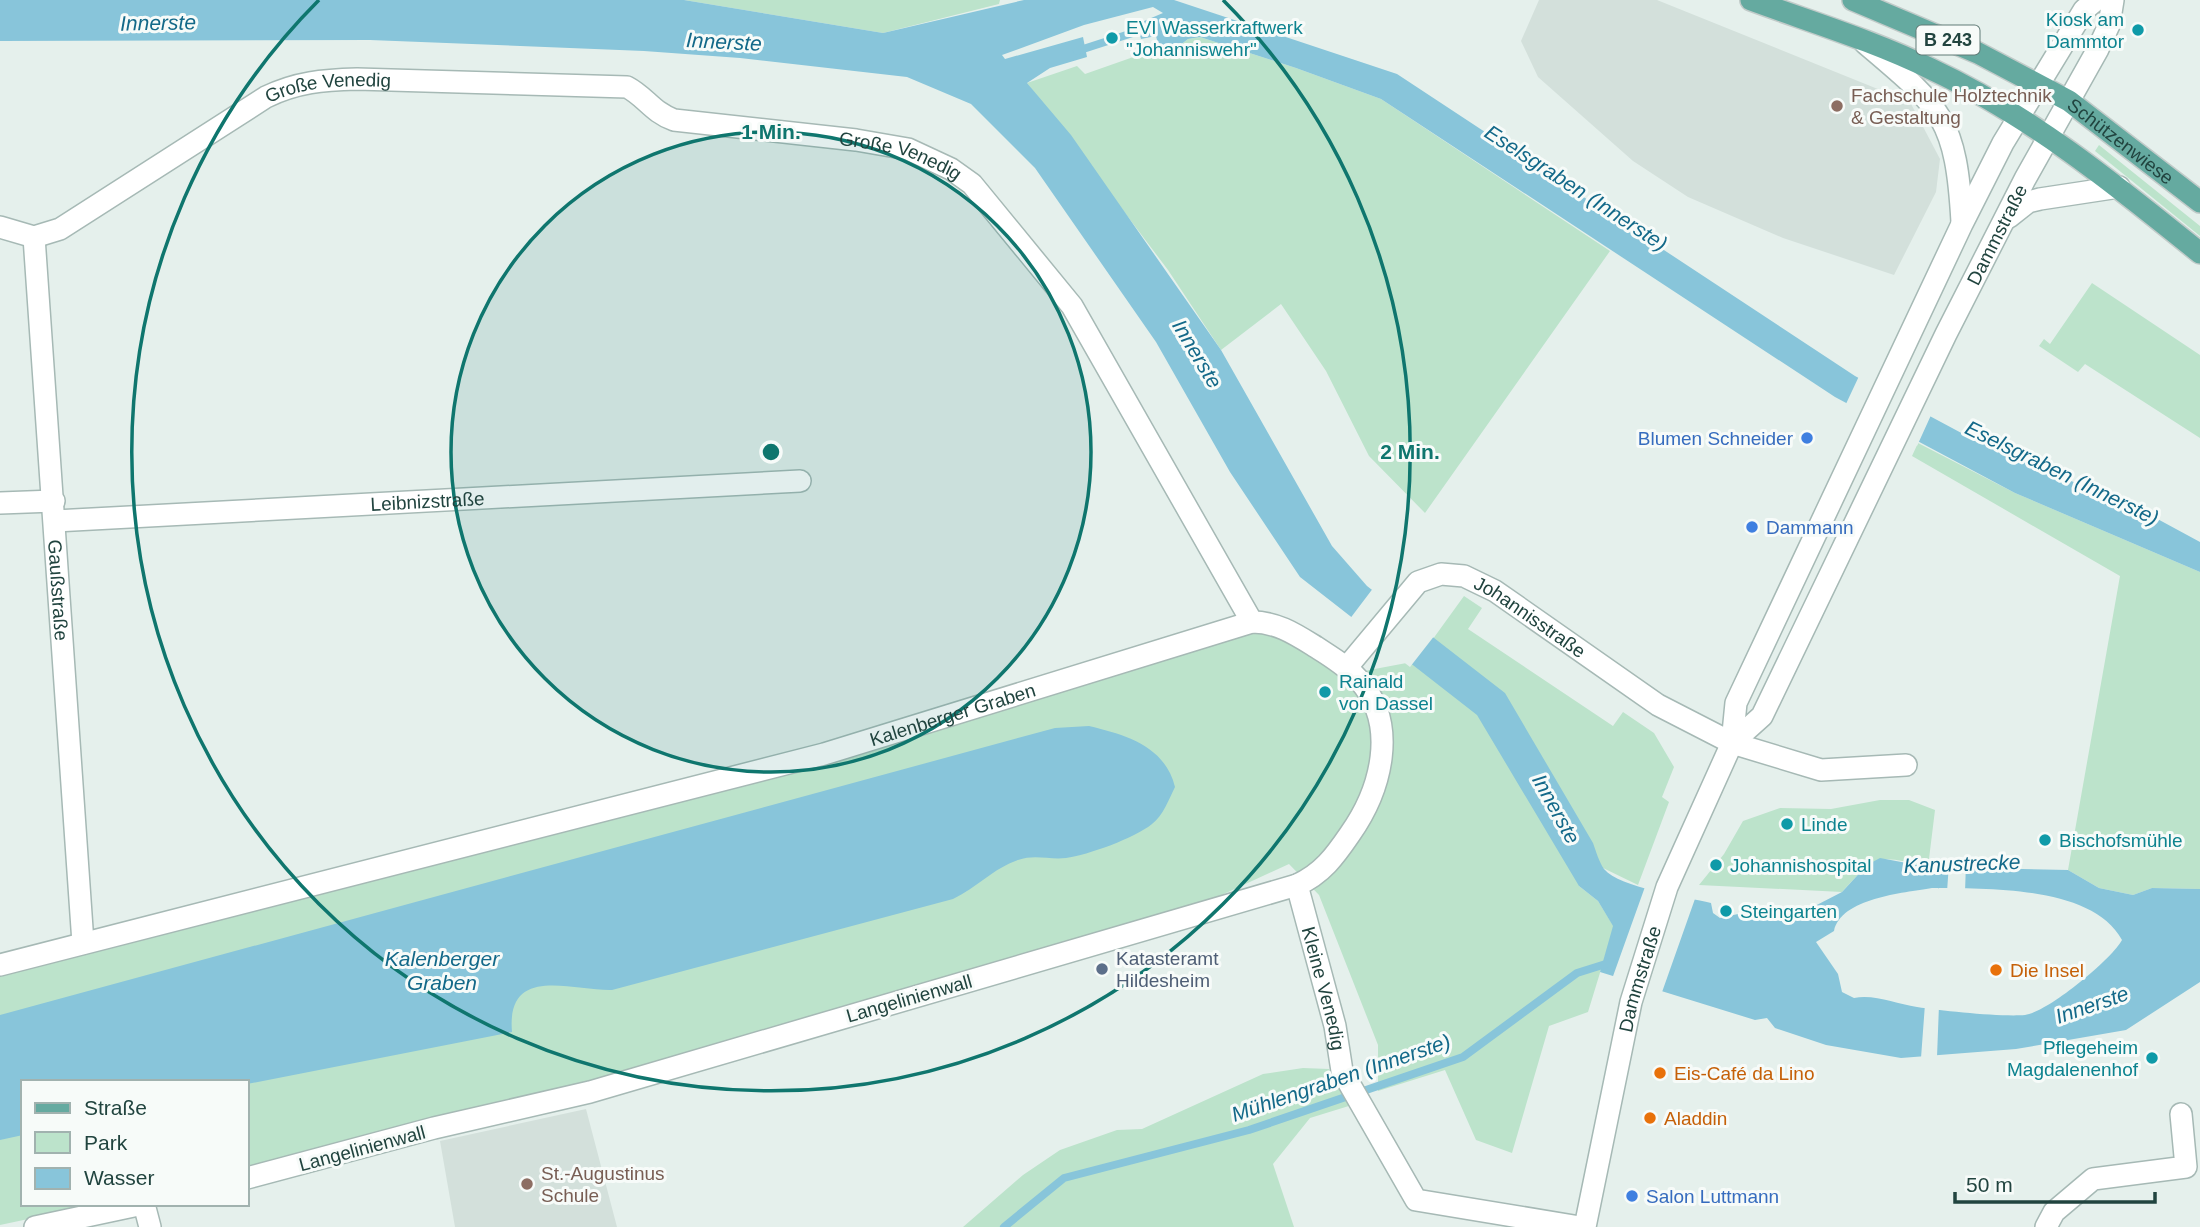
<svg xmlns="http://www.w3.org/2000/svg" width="2200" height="1227" viewBox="0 0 2200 1227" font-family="Arial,sans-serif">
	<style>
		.built { fill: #d3e0db }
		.green { fill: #bce3cb }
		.water { fill: #88c5da; fill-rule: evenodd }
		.pier { fill: #e5f0ec }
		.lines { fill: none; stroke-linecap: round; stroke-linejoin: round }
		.stream { stroke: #88c5da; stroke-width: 8 }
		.minor-casing { stroke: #a6b9b5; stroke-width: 24 }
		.major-casing { stroke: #c1cbc9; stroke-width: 24 }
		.minor { stroke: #fff; stroke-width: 21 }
		.major { stroke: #65aaa0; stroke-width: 21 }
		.ring { fill: none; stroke: #0f766e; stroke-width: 3.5 }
		.culture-dot { fill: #0f9aa8; stroke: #f7fbf9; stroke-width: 2.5 }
		.education-dot { fill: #8d6e63; stroke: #f7fbf9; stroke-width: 2.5 }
		.shop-dot { fill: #3f7fe0; stroke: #f7fbf9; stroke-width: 2.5 }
		.service-dot { fill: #5c6f8a; stroke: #f7fbf9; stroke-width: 2.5 }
		.food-dot { fill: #e8710a; stroke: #f7fbf9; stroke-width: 2.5 }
		.labels { text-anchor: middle; stroke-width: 6; stroke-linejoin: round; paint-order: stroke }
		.shield { fill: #f7fbf9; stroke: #617b77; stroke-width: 2 }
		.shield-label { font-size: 18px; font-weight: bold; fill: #21443f }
		.culture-label { font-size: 19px; fill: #0d838f; stroke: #f7fbf9; text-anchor: start }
		.street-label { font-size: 19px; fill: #21443f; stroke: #f7fbf9 }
		.education-label { font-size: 19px; fill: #785e54; stroke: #f7fbf9; text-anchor: start }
		.shop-label { font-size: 19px; fill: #366cbe; stroke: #f7fbf9; text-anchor: start }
		.service-label { font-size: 19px; fill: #4e5e75; stroke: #f7fbf9; text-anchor: start }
		.food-label { font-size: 19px; fill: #c56008; stroke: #f7fbf9; text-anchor: start }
		.water-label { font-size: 21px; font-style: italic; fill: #136989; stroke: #f7fbf9 }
		.centre { fill: #0f766e; stroke: #f7fbf9; stroke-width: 3.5 }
		.ring-label { font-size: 21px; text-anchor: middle; font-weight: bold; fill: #0f766e; stroke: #f7fbf9; stroke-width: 6; stroke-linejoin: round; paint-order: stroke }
	</style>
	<rect width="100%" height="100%" fill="#e5f0ec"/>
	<path class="built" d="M 1539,0 L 1657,0 L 1910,102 L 1940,159 L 1936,192 L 1894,275 L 1783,238 L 1688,197 L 1633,161 L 1538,77 L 1521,41 Z
		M 586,1109 L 617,1227 L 455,1227 L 440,1141 Z"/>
	<path class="green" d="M 684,0 L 1000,0 L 999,4 L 883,33 Z
		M 1200,37 L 1296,68 L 1381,99 L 1610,251 L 1425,513 L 1369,456 L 1326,371 L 1281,304 L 1221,350 L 1168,270 L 1027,83 L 1077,66 L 1085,74 L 1159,48 L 1175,49 L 1188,39 Z
		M 2099,145 L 2200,226 L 2200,236 L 2095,151 Z
		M 2092,283 L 2200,355 L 2200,438 L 2085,364 L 2078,372 L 2039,346 L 2044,339 L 2050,344 Z
		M 1918,443 L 2015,493 L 2200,572 L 2200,889 L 2152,888 L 2133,895 L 2099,888 L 2068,870 L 2120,576 L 1912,456 Z
		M 1464,596 L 1482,608 L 1468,629 L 1613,726 L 1623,712 L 1654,733 L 1674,767 L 1662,797 L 1669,802 L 1638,885 L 1603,868 L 1579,886 L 1598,901 L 1614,927 L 1588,1012 L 1549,1026 L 1512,1153 L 1476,1140 L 1445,1070 L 1378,1091 L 1378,1045 L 1319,895 L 1289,864 L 1213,899 L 1122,927 L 581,1083 L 247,1168 L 247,1082 L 23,1082 L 23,1204 L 99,1204 L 0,1225 L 0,972 L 1252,625 L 1280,634 L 1343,675 L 1417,661 Z
		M 1880,800 L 1909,800 L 1935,810 L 1928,867 C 1877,855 1878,853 1842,892 L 1699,885 L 1724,854 L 1743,821 L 1780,808 L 1831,809 Z
		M 1303,1068 L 1329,1069 L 1352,1105 L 1310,1118 L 1273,1164 L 1294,1227 L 963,1227 L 1023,1175 L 1060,1150 L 1117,1130 L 1142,1129 L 1263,1074 Z"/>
	<path class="water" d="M 0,0 L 684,0 L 883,33 L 1024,0 L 1174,0 L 1397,74 L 1855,376 L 1967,436 L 2152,516 L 2200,542 L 2200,572 L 2015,493 L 1835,397 L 1381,99 L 1296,68 L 1200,37 L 1188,39 L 1175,49 L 1159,48 L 1156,36 L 1141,39 L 1137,24 L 1163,13 L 1153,7 L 1084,25 L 1002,55 L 1005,59 L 1083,37 L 1087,57 L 1050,68 L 1027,83 L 1071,135 L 1221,350 L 1332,546 L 1367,586 L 1505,693 L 1593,843 C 1596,851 1599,862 1604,869 C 1620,888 1686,897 1711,903 L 1713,913 L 1720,918 L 1738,914 L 1779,920 L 1809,909 L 1842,892 L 1867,865 L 1880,858 L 1928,867 L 2068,870 L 2099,888 L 2133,895 L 2152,888 L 2200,889 L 2200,982 L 2126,1030 L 2016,1049 L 1901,1058 L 1826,1045 L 1775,1028 L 1767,1018 L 1755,1020 L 1600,972 L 1613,926 L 1598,901 L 1579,886 L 1477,715 L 1300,577 L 1230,472 L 1156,342 L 1035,168 L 971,104 L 907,77 L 740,58 L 644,51 L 370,40 L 0,41 ZM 1932,888 C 1987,889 2092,885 2122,940 C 2111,960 2048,1012 2025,1015 C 2001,1017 1943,1011 1917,1007 C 1896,1004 1875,994 1854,998 L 1842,992 L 1838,974 L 1816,942 L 1834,931 C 1841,898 1903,893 1932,888 Z
		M 1089,726 C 1126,735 1165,746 1175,787 C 1169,799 1163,816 1152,824 C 1135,838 1088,855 1066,858 C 1049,860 1035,854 1018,860 C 994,868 976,888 953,899 L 612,990 C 572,991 506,964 512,1032 L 247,1084 L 23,1082 L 23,1135 L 0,1140 L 0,1015 L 1055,728 Z"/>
	<path class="pier" d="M 1860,374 L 1932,413 L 1917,446 L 1845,406 Z
		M 1374,587 L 1435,635 L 1410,667 L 1349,620 Z
		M 1949,863 L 1966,863 L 1965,892 L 1947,892 Z
		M 1646,884 L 1696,896 L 1661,995 L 1612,979 Z
		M 1925,1004 L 1939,1005 L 1937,1057 L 1921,1058 Z"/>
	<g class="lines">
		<path class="stream" d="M 1077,51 L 1148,28
			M 1004,1227 L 1064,1178 L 1249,1130 L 1463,1057 L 1577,973 L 1612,962"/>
		<g class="minor-casing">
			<g id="minor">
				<path d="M 1865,43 C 1942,108 1956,118 1962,222"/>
				<path d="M 2009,217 L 2028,202 L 2040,199 L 2119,187"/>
				<path id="s1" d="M 0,227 L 34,237 L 60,229 L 266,97 C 297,82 323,80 357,79 L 627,87 C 646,97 652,112 674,120 L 856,140 L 908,149 L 951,169 L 972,184 L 1072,306 L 1252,622"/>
				<path id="s2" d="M 34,237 L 83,943"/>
				<path d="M 0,503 L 54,501"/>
				<path id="s3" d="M 55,521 L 800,481"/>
				<path id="s4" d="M 1347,667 L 1418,582 L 1441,574 L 1464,576 L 1495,591 L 1658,705 L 1732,743 L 1821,770 L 1906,765"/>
				<path id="s5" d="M 1732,743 L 1762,716 L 1946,334 L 2025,179 L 2098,49 L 2109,25 L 2113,0"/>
				<path id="s6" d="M 1297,885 L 1335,1026 L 1342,1071 L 1416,1200 L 1580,1227"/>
				<path id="s7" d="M 0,965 L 824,754 L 1252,622 C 1277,622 1295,634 1316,647 C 1331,657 1347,666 1359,680 C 1399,725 1381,790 1350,834 C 1335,856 1322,874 1297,885 L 590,1092 L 434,1128 L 247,1178"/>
				<path d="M 144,1204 L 150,1227"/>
				<path d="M 35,1227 L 143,1204"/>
				<path id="s8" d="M 1585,1227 L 1631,1002 L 1667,887 L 1732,743 L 1736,703 L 1962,224 L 2003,143 L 2084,10 L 2096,0"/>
				<path d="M 2046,1227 L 2054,1212 L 2093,1179 L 2186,1167 L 2181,1114"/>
			</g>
		</g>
		<g class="major-casing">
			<g id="major">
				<path d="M 1751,0 C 1811,22 1874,41 1931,69 C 2030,115 2116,185 2200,253"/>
				<path id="s9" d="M 1853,0 L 1978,53 L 2069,101 L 2200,202"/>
			</g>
		</g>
		<use href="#minor" class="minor"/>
		<use href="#major" class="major"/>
	</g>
	<circle cx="771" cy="452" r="320" fill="#0f766e" fill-opacity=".12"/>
	<g class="ring">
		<circle cx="771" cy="452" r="320"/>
		<path d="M1223 0A639 639 0 1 1 319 0"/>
	</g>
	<g class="culture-dot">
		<circle cx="2138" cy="30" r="7"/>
		<circle cx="1112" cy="38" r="7"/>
		<circle cx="1325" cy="692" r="7"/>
		<circle cx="1787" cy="824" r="7"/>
		<circle cx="2045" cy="840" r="7"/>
		<circle cx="1716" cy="865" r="7"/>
		<circle cx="1726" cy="911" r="7"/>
		<circle cx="2152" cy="1058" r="7"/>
	</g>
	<g class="education-dot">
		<circle cx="1837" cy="106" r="7"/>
		<circle cx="527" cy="1184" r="7"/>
	</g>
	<g class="shop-dot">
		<circle cx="1807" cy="438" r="7"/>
		<circle cx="1752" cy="527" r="7"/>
		<circle cx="1632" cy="1196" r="7"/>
	</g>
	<circle class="service-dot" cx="1102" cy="969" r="7"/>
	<g class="food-dot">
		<circle cx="1996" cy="970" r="7"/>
		<circle cx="1660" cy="1073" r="7"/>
		<circle cx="1650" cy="1118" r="7"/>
	</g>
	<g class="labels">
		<rect class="shield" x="1916.5" y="25.5" width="63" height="29" rx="5"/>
		<g class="shield-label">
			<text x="1948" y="46">B 243</text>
		</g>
		<g class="culture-label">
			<text x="2124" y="26" text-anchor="end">Kiosk am<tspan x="2124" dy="22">Dammtor</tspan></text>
			<text x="1126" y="34">EVI Wasserkraftwerk<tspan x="1126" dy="22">"Johanniswehr"</tspan></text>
			<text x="1339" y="688">Rainald<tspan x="1339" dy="22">von Dassel</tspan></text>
			<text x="1801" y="831">Linde</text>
			<text x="2059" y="847">Bischofsmühle</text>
			<text x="1730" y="872">Johannishospital</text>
			<text x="1740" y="918">Steingarten</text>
			<text x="2138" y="1054" text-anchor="end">Pflegeheim<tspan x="2138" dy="22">Magdalenenhof</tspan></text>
		</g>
		<g class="street-label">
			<text dy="7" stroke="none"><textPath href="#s1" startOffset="371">Große Venedig</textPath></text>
			<text dy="7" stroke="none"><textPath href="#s9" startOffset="304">Schützenwiese</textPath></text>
			<text dy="7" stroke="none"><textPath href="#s1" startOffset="959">Große Venedig</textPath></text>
			<text dy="7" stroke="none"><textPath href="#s5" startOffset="576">Dammstraße</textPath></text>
			<text dy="7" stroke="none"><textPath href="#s3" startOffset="373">Leibnizstraße</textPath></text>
			<text dy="7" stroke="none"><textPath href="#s2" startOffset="354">Gaußstraße</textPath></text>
			<text dy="7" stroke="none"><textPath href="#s4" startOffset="236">Johannisstraße</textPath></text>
			<text dy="7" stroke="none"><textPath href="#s7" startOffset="985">Kalenberger Graben</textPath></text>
			<text dy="7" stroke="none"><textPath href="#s8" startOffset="254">Dammstraße</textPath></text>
			<text dy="7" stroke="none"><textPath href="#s6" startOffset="107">Kleine Venedig</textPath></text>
			<text transform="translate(909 998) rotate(-16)" y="7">Langelinienwall</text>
			<text transform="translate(362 1148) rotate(-15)" y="7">Langelinienwall</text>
		</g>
		<g class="education-label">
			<text x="1851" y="102">Fachschule Holztechnik<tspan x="1851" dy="22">&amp; Gestaltung</tspan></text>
			<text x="541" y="1180">St.-Augustinus<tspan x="541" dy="22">Schule</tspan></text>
		</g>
		<g class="shop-label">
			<text x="1793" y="445" text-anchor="end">Blumen Schneider</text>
			<text x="1766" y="534">Dammann</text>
			<text x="1646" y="1203">Salon Luttmann</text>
		</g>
		<g class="service-label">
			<text x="1116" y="965">Katasteramt<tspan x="1116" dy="22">Hildesheim</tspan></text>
		</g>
		<g class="food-label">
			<text x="2010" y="977">Die Insel</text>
			<text x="1674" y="1080">Eis-Café da Lino</text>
			<text x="1664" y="1125">Aladdin</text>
		</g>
		<g class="water-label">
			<text transform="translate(158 23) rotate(-1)" y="7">Innerste</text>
			<text transform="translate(724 42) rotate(3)" y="7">Innerste</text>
			<text transform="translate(1576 188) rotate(33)" y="7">Eselsgraben (Innerste)</text>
			<text transform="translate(1197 354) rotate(59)" y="7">Innerste</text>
			<text transform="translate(2062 473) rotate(26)" y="7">Eselsgraben (Innerste)</text>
			<text transform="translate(1556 809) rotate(61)" y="7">Innerste</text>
			<text transform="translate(1962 864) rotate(-2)" y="7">Kanustrecke</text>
			<text x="442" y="966">Kalenberger<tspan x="442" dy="24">Graben</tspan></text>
			<text transform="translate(2092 1005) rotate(-19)" y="7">Innerste</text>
			<text transform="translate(1341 1078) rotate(-19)" y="7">Mühlengraben (Innerste)</text>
		</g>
	</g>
	<circle cx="771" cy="452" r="10" class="centre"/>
	<g class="ring-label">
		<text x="771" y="139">1 Min.</text>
		<text x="1410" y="459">2 Min.</text>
	</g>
	<rect x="21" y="1080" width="228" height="126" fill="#f7fbf9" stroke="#a1b2af" stroke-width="2"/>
	<rect x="35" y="1103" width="35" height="10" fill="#65aaa0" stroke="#a1b2af" stroke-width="2"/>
	<text x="84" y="1115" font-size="21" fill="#21443f">Straße</text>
	<rect x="35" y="1132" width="35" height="21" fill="#bce3cb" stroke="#a1b2af" stroke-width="2"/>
	<text x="84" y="1150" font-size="21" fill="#21443f">Park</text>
	<rect x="35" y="1168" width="35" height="21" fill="#88c5da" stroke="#a1b2af" stroke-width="2"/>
	<text x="84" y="1185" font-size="21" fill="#21443f">Wasser</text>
	<path d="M1955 1192v10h200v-10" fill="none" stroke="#21443f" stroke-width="3.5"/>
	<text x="1966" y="1192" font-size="21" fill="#21443f" stroke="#f7fbf9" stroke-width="5" paint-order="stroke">50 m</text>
</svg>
